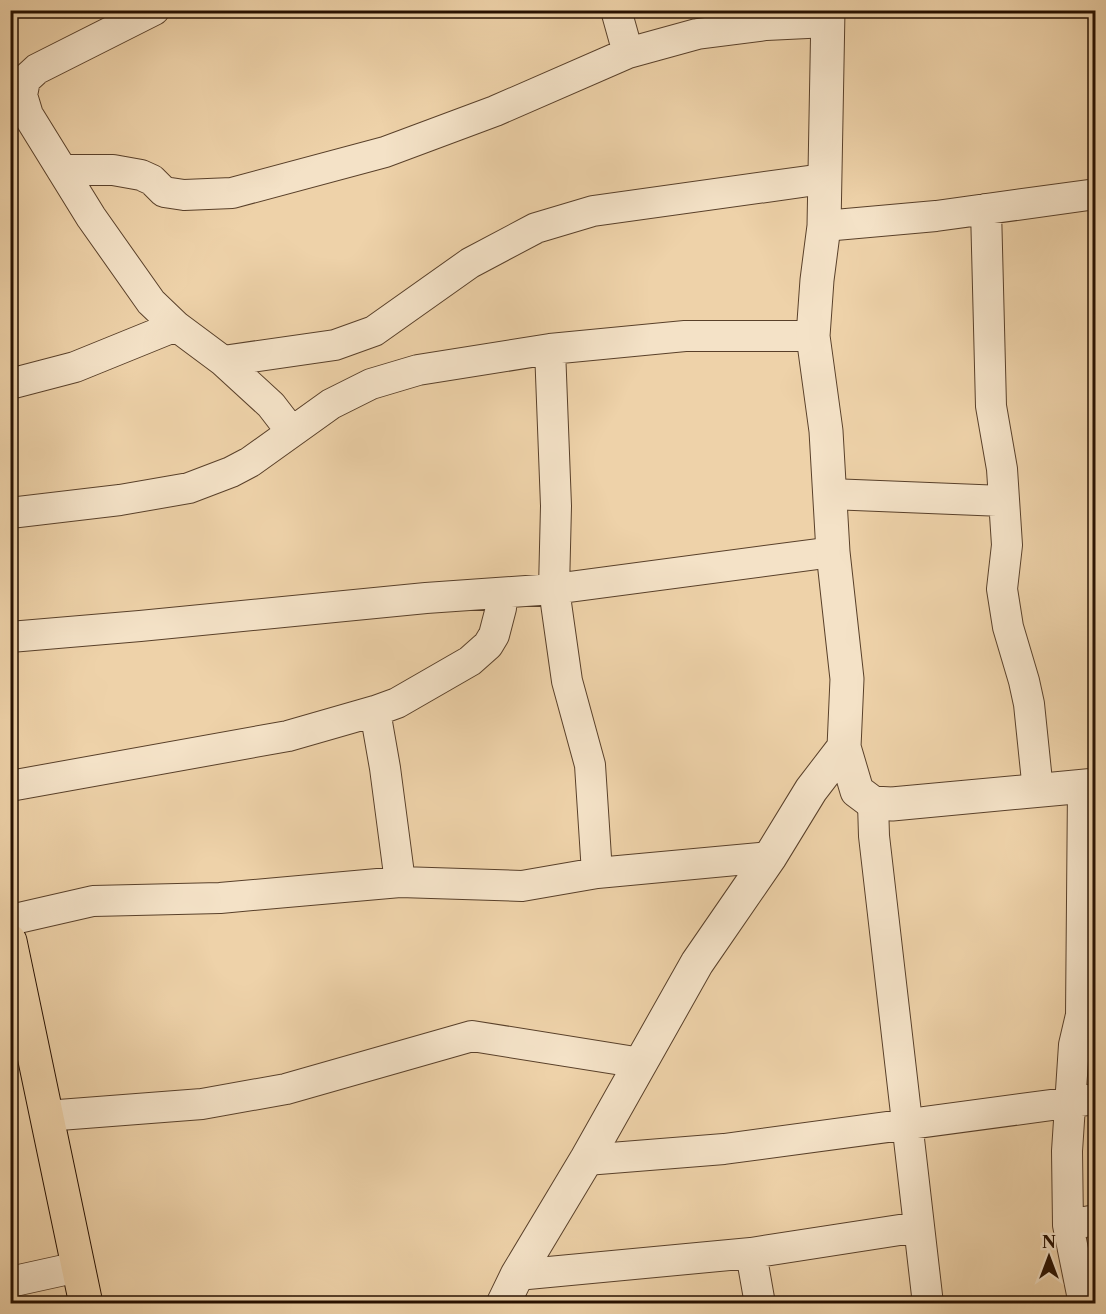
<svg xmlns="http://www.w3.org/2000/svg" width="1106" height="1314" viewBox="0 0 1106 1314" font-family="'Libre Caslon Text',serif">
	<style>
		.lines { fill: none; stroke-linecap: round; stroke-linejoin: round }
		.minor-casing { stroke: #59402a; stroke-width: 32 }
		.tertiary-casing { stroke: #59402a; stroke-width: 35 }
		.primary-casing { stroke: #271000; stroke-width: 35 }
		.minor { stroke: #f4e2c7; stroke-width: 30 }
		.tertiary { stroke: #f4e2c7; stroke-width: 33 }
		.primary { stroke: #eed2a9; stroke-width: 33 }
	</style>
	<rect width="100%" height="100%" fill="#eed2a9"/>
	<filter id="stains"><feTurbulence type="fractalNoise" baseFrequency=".00333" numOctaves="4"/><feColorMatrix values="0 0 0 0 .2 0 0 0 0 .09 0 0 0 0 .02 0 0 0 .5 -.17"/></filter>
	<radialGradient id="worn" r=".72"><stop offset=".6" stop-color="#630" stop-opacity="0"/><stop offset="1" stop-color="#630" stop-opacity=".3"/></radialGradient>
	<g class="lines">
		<g class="minor-casing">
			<path id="minor" d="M 154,10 L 37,69 L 25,80 L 22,95 L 28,115 L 91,217 L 151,302 L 176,326 L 223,361 L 271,405 L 291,431
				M 616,10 L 628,53
				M 63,170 L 113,170 L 141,175 L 152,180 L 164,192 L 184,195 L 232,193 L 385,152 L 495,111 L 628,53 L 697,34 L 766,25 L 828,22
				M 986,209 L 991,406 L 1002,469 L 1007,545 L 1002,589 L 1008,627 L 1024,681 L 1029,704 L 1038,791
				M 824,226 L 936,216 L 1096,194
				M 550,349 L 556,506 L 554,589 L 567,681 L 590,765 L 597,873
				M 223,361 L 335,345 L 374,331 L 470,263 L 536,228 L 593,211 L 823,179
				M 10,384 L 75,367 L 176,326
				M 830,494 L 1003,501
				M 10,513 L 120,500 L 189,488 L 231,472 L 250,462 L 331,404 L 371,384 L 418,370 L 550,349 L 685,336 L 813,336
				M 10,637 L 140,626 L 426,598 L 554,589 L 833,552
				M 375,711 L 385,768 L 400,882
				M 10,786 L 288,736 L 375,711 L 397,703 L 470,661 L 488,645 L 494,635 L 501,608 L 499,593
				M 1083,787 L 1081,1015 L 1074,1045 L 1067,1151 L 1068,1225 L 1084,1304
				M 873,803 L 874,836 L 928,1304
				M 10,920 L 93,901 L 220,898 L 400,882 L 522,886 L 597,873 L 770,857
				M 46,1116 L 202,1104 L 286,1089 L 472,1036 L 641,1063
				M 586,1160 L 724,1149 L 1096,1099
				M 1068,1225 L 1096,1220
				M 751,1253 L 760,1304
				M 517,1275 L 751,1253 L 919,1227
				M 10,1282 L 78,1267"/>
		</g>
		<g class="tertiary-casing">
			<path id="tertiary" d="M 844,747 L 857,791 L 873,803 L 892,804 L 1096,785
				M 503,1304 L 517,1275 L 586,1160 L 697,963 L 770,857 L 811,790 L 844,747 L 847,679 L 833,552 L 826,431 L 813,336 L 817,280 L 824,226 L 828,10"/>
		</g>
		<g class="primary-casing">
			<path id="primary" d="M 10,941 L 86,1304"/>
		</g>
		<use href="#minor" class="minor"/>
		<use href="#tertiary" class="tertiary"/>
		<use href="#primary" class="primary"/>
	</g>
	<rect width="1106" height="1314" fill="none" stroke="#eed2a9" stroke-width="36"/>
	<rect x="12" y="12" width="1082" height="1290" fill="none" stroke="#271000" stroke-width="3"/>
	<rect x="18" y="18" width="1070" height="1278" fill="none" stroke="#271000" stroke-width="1.5"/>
	<g transform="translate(1049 1257)" stroke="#f4e2c7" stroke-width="4.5" paint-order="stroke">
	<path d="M0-4.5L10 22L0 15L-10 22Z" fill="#271000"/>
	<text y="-9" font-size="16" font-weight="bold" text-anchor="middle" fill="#271000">N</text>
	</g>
	<rect width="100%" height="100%" filter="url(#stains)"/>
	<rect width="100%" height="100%" fill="url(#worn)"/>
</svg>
